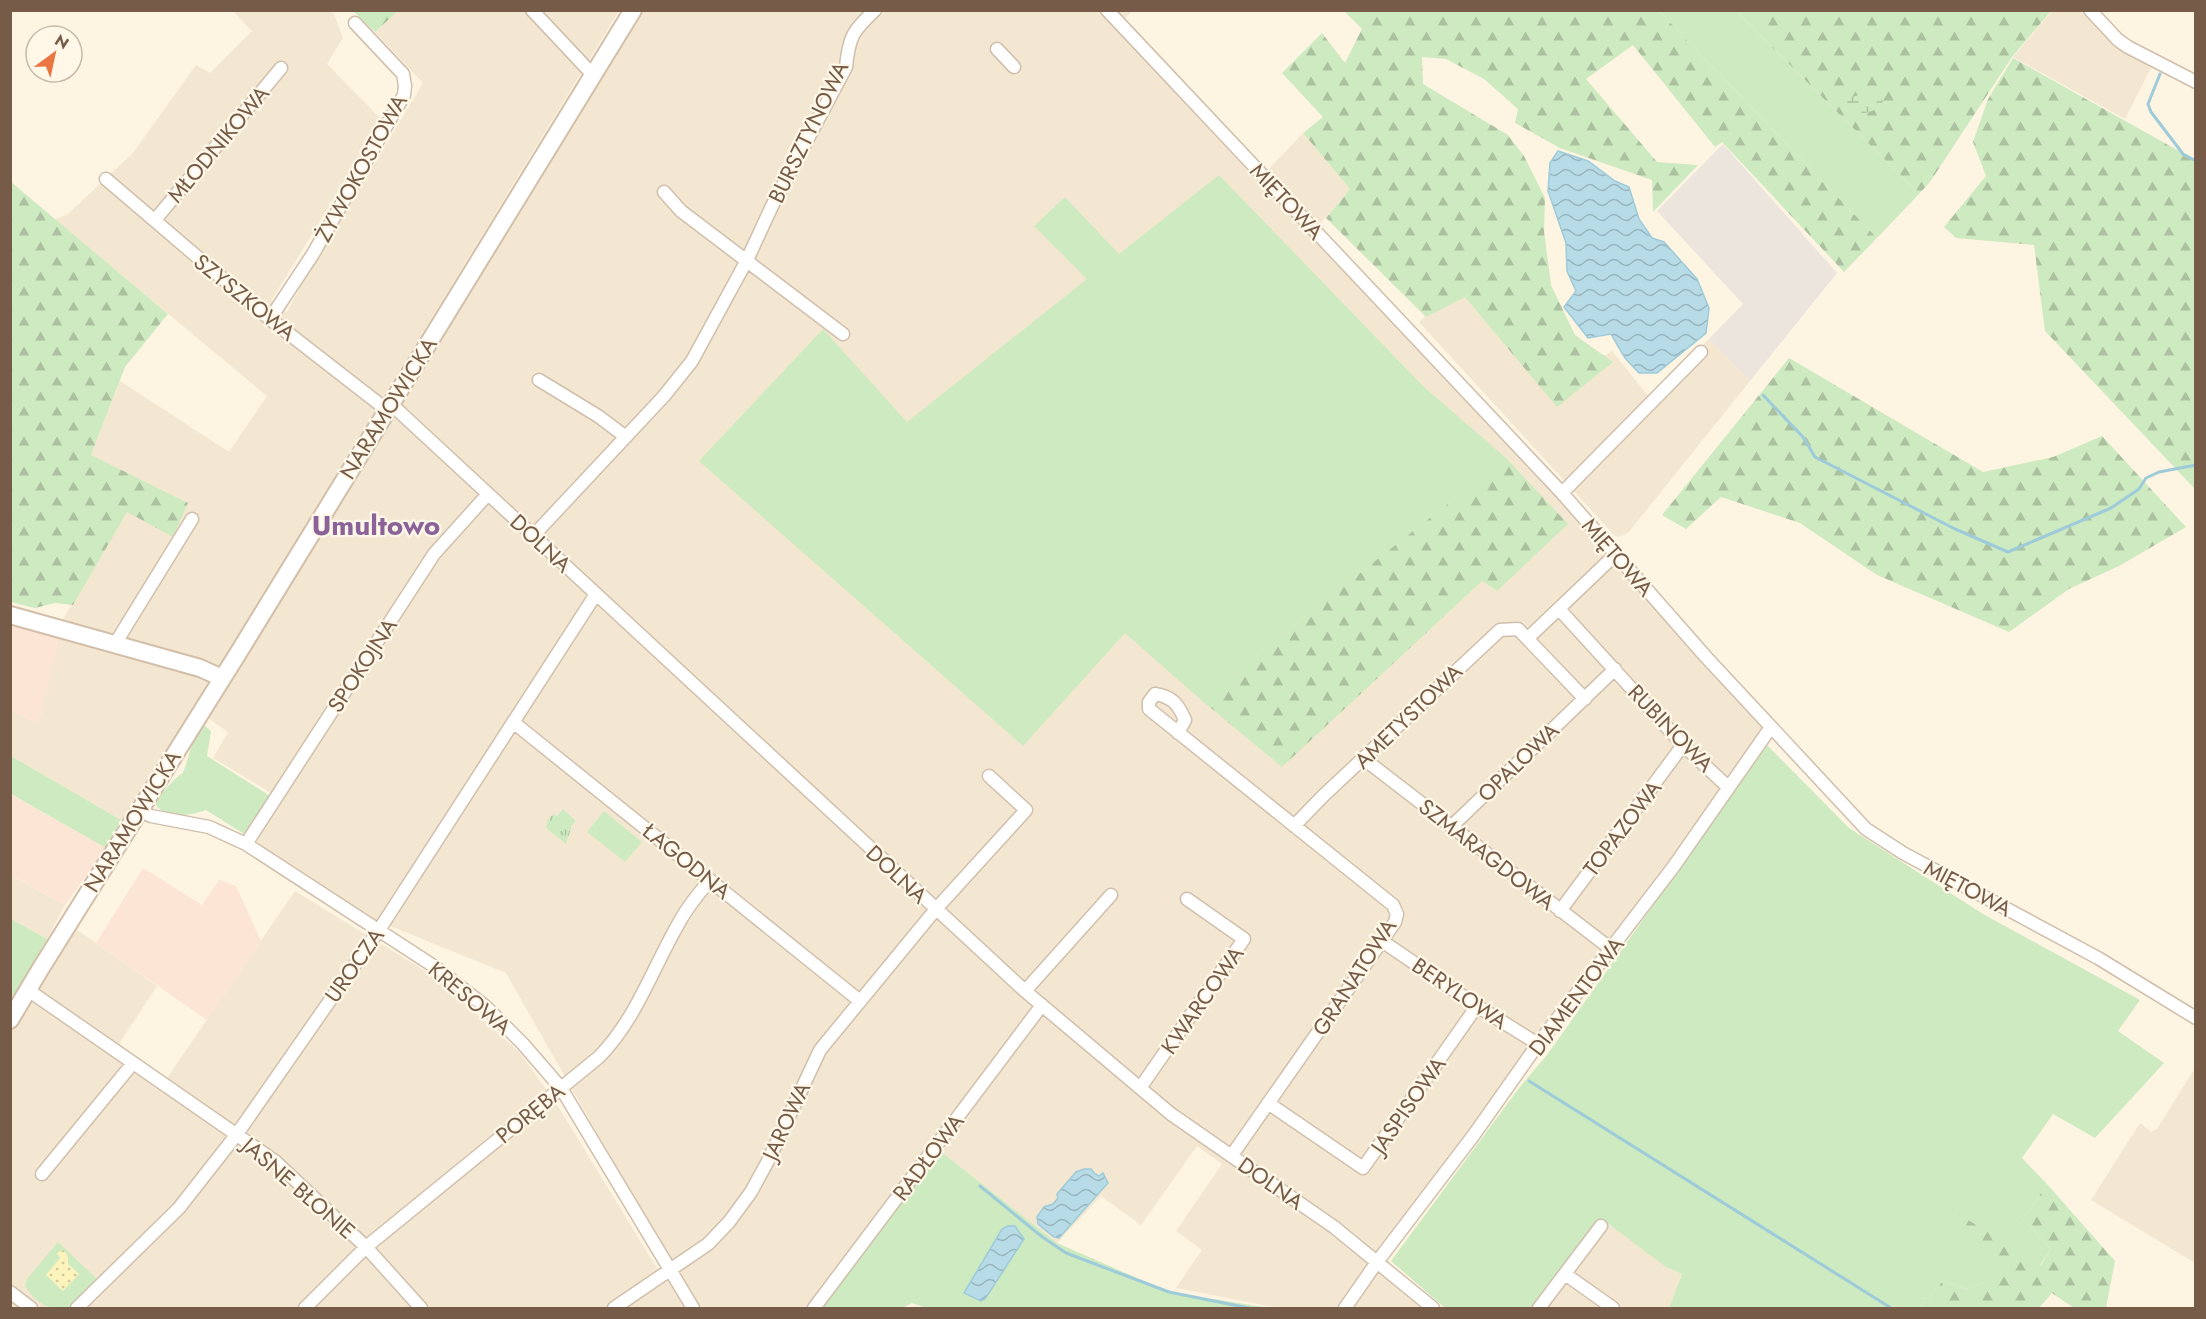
<svg xmlns="http://www.w3.org/2000/svg" width="2206" height="1319" viewBox="0 0 2206 1319" font-family="Jost,sans-serif">
	<style>
		.residential { fill: #f4e7d1 }
		.commercial { fill: #fde5d6 }
		.industrial { fill: #ece5dd }
		.green { fill: #ceeac1 }
		.forest { fill: url(#forest-firs) }
		.wetland { fill: url(#wetland-marsh) }
		.sand { fill: url(#sand-dots) }
		.park { fill: url(#park-tufts) }
		.water { fill: url(#water-waves); stroke: #9dcbd9; stroke-width: 1.5 }
		.lines { fill: none; stroke-linecap: round; stroke-linejoin: round }
		.stream { stroke: #9dcbd9; stroke-width: 3 }
		.street-casing { stroke: #d0bfac; stroke-width: 15 }
		.secondary-casing { stroke: #d3bfa9; stroke-width: 20 }
		.street { stroke: #fff; stroke-width: 12 }
		.secondary { stroke: #fff; stroke-width: 16 }
		.labels { text-anchor: middle; stroke-width: 4.5; stroke-linejoin: round; paint-order: stroke }
		.street-label { font-size: 22px; fill: #755b48; stroke: #fff8e9 }
		.district-label { font-size: 28px; font-weight: bold; fill: #8b6399; stroke: #fff8e9 }
	</style>
	<defs>
		<pattern id="forest-firs" width="22" height="20" patternUnits="userSpaceOnUse" patternTransform="scale(1.5)"><rect width="22" height="20" fill="#ceeac1"/><path d="M5 1l3.5 6h-7zM16 11l3.5 6h-7z" fill="#acc19f"/></pattern>
		<pattern id="wetland-marsh" width="20" height="14" patternUnits="userSpaceOnUse" patternTransform="scale(1.5)"><rect width="20" height="14" fill="#ceeac1"/><path d="M1 5h8M5 5V1M11 12h8M15 12V8" fill="none" stroke="#acc19f"/></pattern>
		<pattern id="sand-dots" width="8" height="8" patternUnits="userSpaceOnUse" patternTransform="scale(1.5)"><rect width="8" height="8" fill="#fdf3bc"/><path d="M2 2h.1M6 6h.1" fill="none" stroke="#d1c89b" stroke-width="1.8" stroke-linecap="round"/></pattern>
		<pattern id="park-tufts" width="24" height="20" patternUnits="userSpaceOnUse" patternTransform="scale(1.5)"><rect width="24" height="20" fill="#ceeac1"/><path d="M3 7l-1-3M5 7V3M7 7l1-3M15 17l-1-3M17 17v-4M19 17l1-3" fill="none" stroke="#acc19f"/></pattern>
		<pattern id="water-waves" width="16" height="10" patternUnits="userSpaceOnUse" patternTransform="scale(1.5)"><rect width="16" height="10" fill="#b7dce7"/><path d="M0 5q4-4 8 0t8 0" fill="none" stroke="#99b5bd"/></pattern>
	</defs>
	<rect width="100%" height="100%" fill="#fdf4e2"/>
	<path class="residential" d="M 1133,10 L 1120,24 L 1263,175 L 1303,133 L 1350,189 L 1315,230 L 1770,719 L 1521,1080 L 1385,1260 L 1442,1308 L 1279,1308 L 1176,1288 L 1202,1250 L 1176,1231 L 1222,1164 L 1197,1146 L 1141,1225 L 1101,1196 L 1057,1243 L 940,1151 L 822,1308 L 701,1308 L 668,1258 L 506,973 L 378,921 L 259,846 L 256,835 L 281,799 L 213,758 L 228,732 L 208,718 L 641,11 Z
		M 233,11 L 330,11 L 334,14 L 343,38 L 327,64 L 382,120 L 271,301 L 287,312 L 301,286 L 423,83 L 375,32 L 398,11 L 619,11 L 193,709 L 152,780 L 130,814 L 121,820 L 11,756 L 11,710 L 38,724 L 63,619 L 127,512 L 188,504 L 91,455 L 120,381 L 229,452 L 267,396 L 54,219 L 67,215 L 133,153 L 196,65 L 210,73 L 252,31 Z
		M 2052,11 L 2080,11 L 2121,49 L 2152,66 L 2125,119 L 2013,57 Z
		M 1458,283 L 1549,390 L 1612,351 L 1650,398 L 1709,339 L 1750,381 L 1628,533 L 1620,537 L 1615,536 L 1419,322 Z
		M 10,875 L 65,905 L 47,939 L 11,919 Z
		M 295,891 L 435,977 L 520,1053 L 556,1103 L 658,1270 L 689,1308 L 11,1308 L 10,1024 L 69,924 L 157,986 L 115,1050 L 163,1084 Z
		M 2195,1068 L 2195,1263 L 2091,1200 L 2140,1123 L 2151,1132 L 2157,1129 Z
		M 1602,1218 L 1666,1267 L 1682,1274 L 1669,1308 L 1533,1308 Z"/>
	<path class="commercial" d="M 11,624 L 59,638 L 38,724 L 11,710 Z
		M 10,794 L 106,848 L 65,905 L 11,875 Z
		M 143,868 L 202,905 L 219,880 L 236,886 L 261,941 L 207,1020 L 96,943 Z"/>
	<path class="industrial" d="M 1723,144 L 1837,273 L 1750,381 L 1709,339 L 1743,304 L 1657,211 Z"/>
	<path class="green" d="M 1659,11 L 1736,11 L 1919,194 L 1877,238 Z
		M 1219,175 L 1423,386 L 1506,458 L 1200,699 L 1125,633 L 1023,746 L 699,461 L 823,329 L 907,422 L 1087,279 L 1034,226 L 1065,197 L 1119,254 Z
		M 204,725 L 211,731 L 207,756 L 270,796 L 244,834 L 206,810 C 189,816 167,820 155,804 C 157,798 176,776 182,774 C 190,760 190,735 204,725 Z
		M 1767,745 L 1849,828 L 1983,914 L 2140,1000 L 2118,1031 L 2164,1063 L 2095,1138 L 2053,1114 L 2022,1158 L 2047,1184 L 2023,1220 L 2051,1249 L 2040,1265 L 1946,1220 L 2003,1269 L 1990,1281 L 1967,1289 L 1943,1281 L 1919,1308 L 1669,1308 L 1682,1274 L 1666,1267 L 1602,1219 L 1533,1308 L 1445,1308 L 1391,1261 L 1519,1088 L 1547,1055 Z
		M 11,756 L 121,820 L 106,848 L 11,794 Z
		M 604,811 L 642,842 L 625,862 L 587,832 Z
		M 11,919 L 47,939 L 11,1002 Z
		M 940,1151 L 1057,1243 L 1169,1292 L 1270,1308 L 926,1308 L 912,1303 L 902,1308 L 822,1308 Z
		M 58,1242 L 98,1280 L 70,1308 C 46,1309 39,1306 25,1286 L 27,1279 Z"/>
	<path class="forest" d="M 353,11 L 398,11 L 375,32 Z
		M 1344,11 L 1659,11 L 1877,238 L 1844,272 L 1722,142 L 1715,147 L 1633,45 L 1586,79 L 1657,162 L 1698,165 L 1653,212 L 1652,180 L 1560,148 L 1515,123 L 1518,109 L 1484,79 L 1446,59 L 1422,57 L 1423,84 L 1508,135 L 1524,156 L 1545,198 L 1544,231 L 1551,285 L 1575,335 L 1613,362 L 1557,407 L 1465,297 L 1426,317 L 1326,218 L 1350,189 L 1303,133 L 1323,117 L 1282,73 L 1322,33 L 1345,63 L 1362,29 Z
		M 1736,11 L 2051,11 L 2012,57 L 1930,182 L 1919,194 Z
		M 2013,58 L 2195,160 L 2195,489 L 2045,331 L 2034,245 L 1956,238 L 1944,227 L 1986,176 L 1973,142 L 1988,99 Z
		M 11,182 L 168,314 L 125,367 L 91,455 L 188,503 L 173,537 L 127,512 L 73,605 L 55,603 L 35,608 L 11,602 Z
		M 1789,358 L 1983,472 L 2053,457 L 2102,436 L 2186,527 L 2119,566 L 2069,589 L 2009,632 L 1877,575 L 1800,523 L 1721,497 L 1686,529 L 1662,515 Z
		M 1506,458 L 1568,524 L 1497,591 L 1482,581 L 1282,767 L 1200,699 Z
		M 2047,1184 L 2115,1261 L 2106,1308 L 2074,1308 L 2052,1293 L 2039,1308 L 1919,1308 L 1943,1281 L 1967,1289 L 1990,1281 L 2002,1269 L 1945,1220 L 1952,1210 L 2041,1265 L 2051,1249 L 2023,1220 Z"/>
	<path class="wetland" d="M 1871,94 L 1879,96 L 1883,101 C 1875,115 1857,117 1846,106 C 1849,94 1860,95 1871,94 Z"/>
	<path class="sand" d="M 63,1250 L 68,1256 L 68,1264 L 79,1274 L 63,1291 L 46,1275 L 60,1258 L 57,1253 Z"/>
	<path class="park" d="M 563,809 L 576,821 L 572,825 L 566,844 L 546,828 L 548,820 L 553,814 L 557,816 Z"/>
	<path class="water" d="M 1558,151 L 1588,161 L 1615,181 L 1629,187 L 1639,219 L 1652,238 L 1664,242 L 1697,279 L 1709,308 L 1706,333 L 1657,373 L 1639,373 L 1625,358 L 1611,334 L 1588,338 L 1564,307 L 1576,291 L 1567,271 L 1566,243 L 1548,191 L 1550,163 Z
		M 1084,1169 L 1091,1169 L 1095,1174 L 1099,1176 L 1103,1173 L 1108,1183 L 1059,1238 L 1054,1237 L 1038,1224 L 1037,1217 L 1044,1207 L 1053,1204 L 1058,1198 L 1057,1194 L 1076,1172 Z
		M 1008,1226 L 1015,1226 L 1024,1239 L 985,1299 L 981,1301 L 964,1293 L 1002,1229 Z"/>
	<g class="lines">
		<path class="stream" d="M 2160,74 L 2148,104 L 2151,112 L 2183,154 L 2196,161
			M 1763,395 L 1803,437 L 1815,457 L 1955,529 L 2008,552 L 2111,508 L 2139,489 L 2146,478 L 2159,472 L 2196,465
			M 1529,1081 L 1891,1308
			M 980,1186 L 1041,1236 L 1066,1253 L 1169,1292 L 1249,1308"/>
		<g class="street-casing">
			<path id="street" d="M 532,10 L 593,75
				M 1107,10 L 1562,493 L 1706,657 L 1866,829 L 1903,853 L 2098,958 L 2196,1018
				M 2090,10 L 2118,40 L 2128,47 L 2196,82
				M 997,49 L 1014,67
				M 106,179 L 270,319 L 387,410
				M 664,192 L 681,211 L 843,334
				M 155,220 L 281,68
				M 270,319 L 313,254 L 404,95 L 405,86 L 403,74 L 355,23
				M 539,380 L 598,416 L 626,437
				M 391,404 L 1025,991 L 1171,1114 L 1334,1227 L 1433,1308
				M 1562,493 L 1701,352
				M 533,536 L 664,396 L 692,361 L 747,260 L 772,206 L 846,67 C 849,36 853,31 875,10
				M 1559,609 L 1683,745 L 1728,787
				M 1528,638 L 1616,554
				M 115,644 L 192,519
				M 513,722 L 860,1001
				M 1178,733 L 1185,720 C 1178,704 1173,697 1155,694 L 1149,702 L 1149,709 L 1393,905 L 1397,914 L 1395,922 L 1232,1155
				M 1364,759 L 1611,949
				M 139,810 L 151,816 L 209,827 L 246,844 L 435,967 L 486,1007 L 523,1044 L 561,1088 L 693,1308
				M 1294,826 L 1323,796 L 1500,630 L 1518,629 L 1585,699
				M 1452,826 L 1615,669
				M 246,844 L 434,554 L 488,494
				M 1560,911 L 1683,745
				M 1382,941 L 1477,1006 L 1538,1044
				M 28,990 L 276,1162 L 366,1247 L 421,1308
				M 1025,991 L 1111,895
				M 1140,1088 L 1244,939 L 1187,899
				M 1268,1103 L 1363,1168 L 1477,1006
				M 42,1174 L 133,1063
				M 1565,1274 L 1613,1308
				M 10,1292 L 31,1308
				M 77,1308 L 179,1208 L 237,1134 L 379,930 L 596,594
				M 305,1308 L 366,1247 L 599,1057 C 637,1018 653,967 680,921 C 688,906 699,893 710,880
				M 614,1308 L 708,1244 L 729,1222 L 751,1192 L 769,1159 L 820,1050 L 936,909 L 1026,810 L 989,776
				M 814,1308 L 1042,1005
				M 1345,1308 L 1377,1262 L 1473,1136 L 1538,1044 L 1674,866 L 1771,727
				M 1539,1308 L 1601,1226"/>
		</g>
		<g class="secondary-casing">
			<path id="secondary" d="M 10,615 L 200,668 L 222,678
				M 10,1020 L 41,968 L 237,655 L 633,10"/>
		</g>
		<use href="#street" class="street"/>
		<use href="#secondary" class="secondary"/>
	</g>
	<g class="labels">
		<g class="street-label">
			<text transform="translate(808 132) rotate(-64)" y="8">BURSZTYNOWA</text>
			<text transform="translate(218 144) rotate(-50)" y="8">MŁODNIKOWA</text>
			<text transform="translate(361 168) rotate(-61)" y="8">ŻYWOKOSTOWA</text>
			<text transform="translate(1287 201) rotate(47)" y="8">MIĘTOWA</text>
			<text transform="translate(245 297) rotate(39)" y="8">SZYSZKOWA</text>
			<text transform="translate(388 408) rotate(-58)" y="8">NARAMOWICKA</text>
			<text transform="translate(541 543) rotate(43)" y="8">DOLNA</text>
			<text transform="translate(1618 557) rotate(49)" y="8">MIĘTOWA</text>
			<text transform="translate(362 665) rotate(-57)" y="8">SPOKOJNA</text>
			<text transform="translate(1408 716) rotate(-44)" y="8">AMETYSTOWA</text>
			<text transform="translate(1671 728) rotate(46)" y="8">RUBINOWA</text>
			<text transform="translate(1518 762) rotate(-44)" y="8">OPALOWA</text>
			<text transform="translate(132 821) rotate(-58)" y="8">NARAMOWICKA</text>
			<text transform="translate(1622 828) rotate(-53)" y="8">TOPAZOWA</text>
			<text transform="translate(1487 854) rotate(38)" y="8">SZMARAGDOWA</text>
			<text transform="translate(687 861) rotate(39)" y="8">ŁAGODNA</text>
			<text transform="translate(897 874) rotate(43)" y="8">DOLNA</text>
			<text transform="translate(1968 888) rotate(28)" y="8">MIĘTOWA</text>
			<text transform="translate(354 965) rotate(-55)" y="8">UROCZA</text>
			<text transform="translate(1354 977) rotate(-57)" y="8">GRANATOWA</text>
			<text transform="translate(1460 993) rotate(34)" y="8">BERYLOWA</text>
			<text transform="translate(1576 996) rotate(-53)" y="8">DIAMENTOWA</text>
			<text transform="translate(470 998) rotate(40)" y="8">KRESOWA</text>
			<text transform="translate(1202 1000) rotate(-55)" y="8">KWARCOWA</text>
			<text transform="translate(1408 1105) rotate(-55)" y="8">JASPISOWA</text>
			<text transform="translate(530 1113) rotate(-39)" y="8">PORĘBA</text>
			<text transform="translate(786 1121) rotate(-65)" y="8">JAROWA</text>
			<text transform="translate(928 1157) rotate(-53)" y="8">RADŁOWA</text>
			<text transform="translate(1271 1183) rotate(35)" y="8">DOLNA</text>
			<text transform="translate(299 1188) rotate(41)" y="8">JASNE BŁONIE</text>
		</g>
		<g class="district-label">
			<text x="376" y="535">Umultowo</text>
		</g>
	</g>
	<rect width="2206" height="1319" fill="none" stroke="#755b48" stroke-width="24"/>
	<g transform="translate(54 54) rotate(33)"><circle r="28" fill="#fff8e9" stroke="#c8b9a9" stroke-width="1.5"/>
	<path d="M0-4.5L10 22L0 15L-10 22Z" fill="#ea7644"/>
	<text y="-9" font-size="16" font-weight="bold" text-anchor="middle" fill="#755b48">N</text>
	</g>
</svg>
